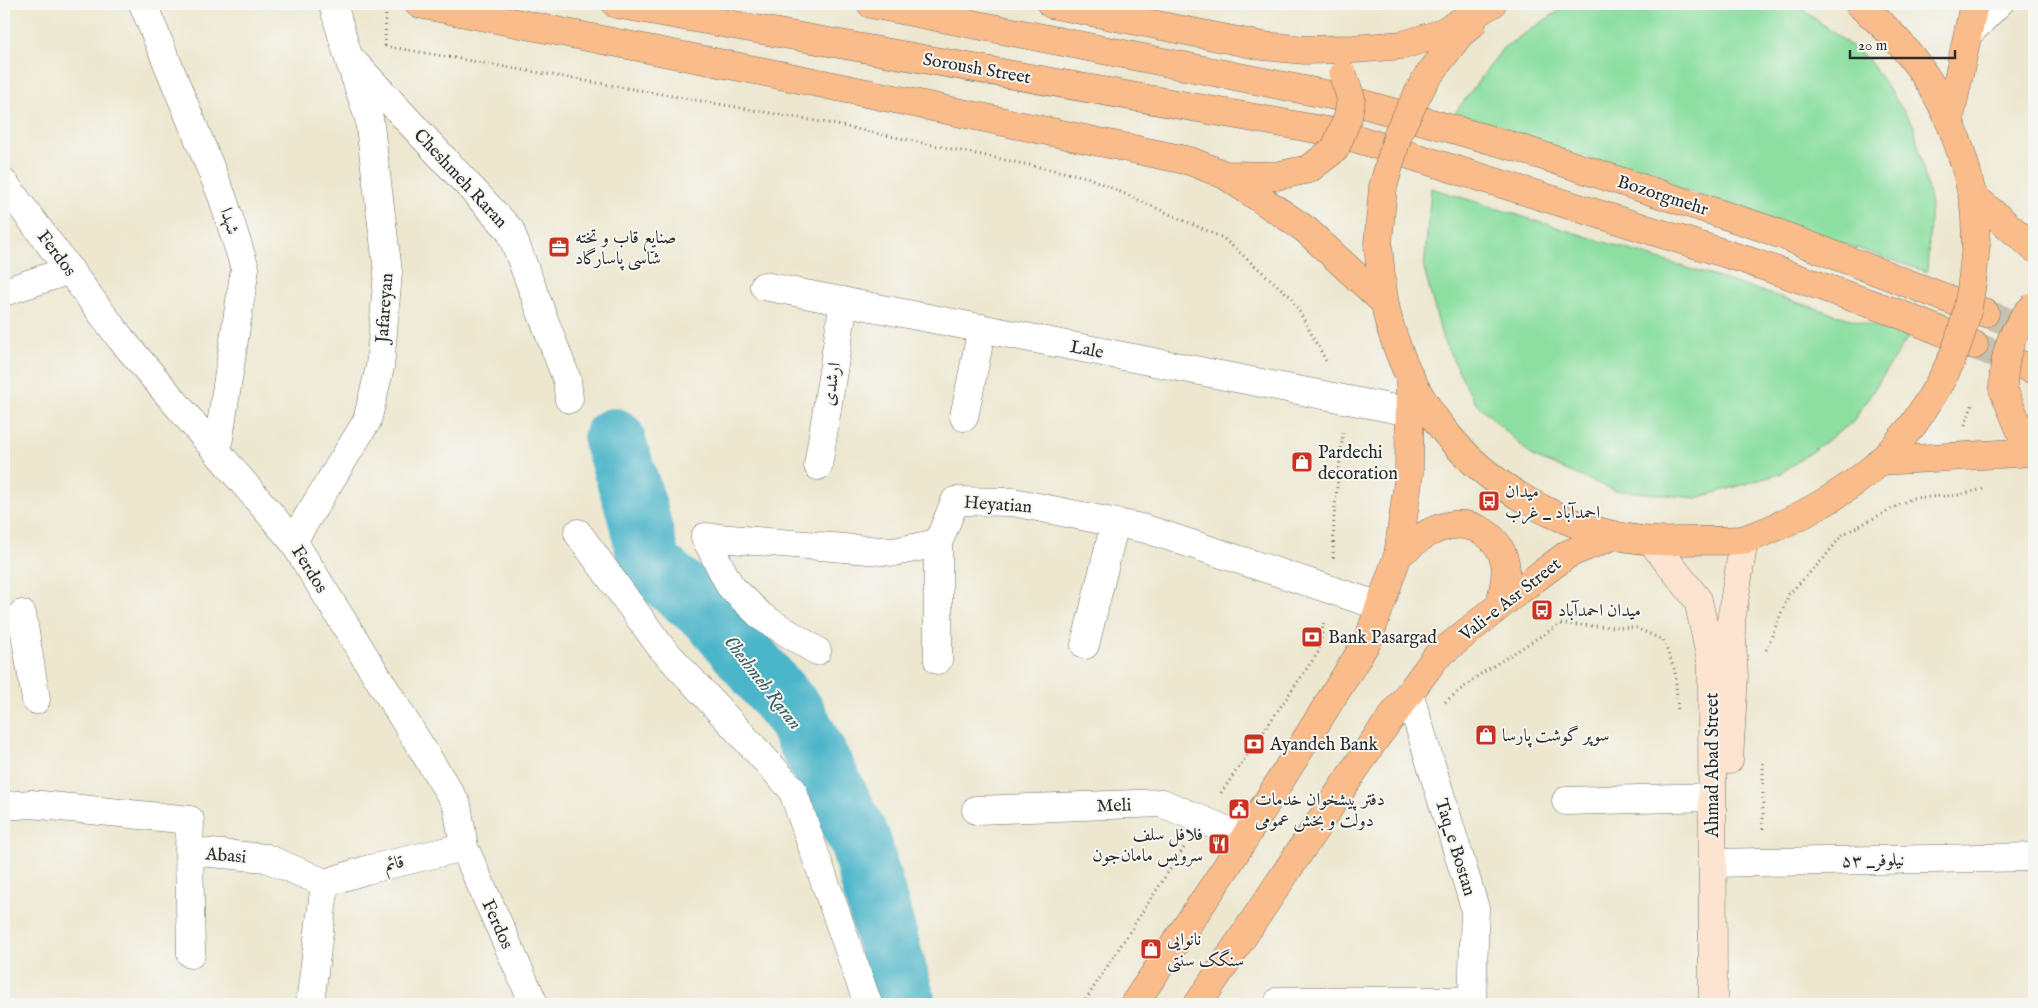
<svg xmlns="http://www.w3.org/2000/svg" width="2038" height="1008" viewBox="0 0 2038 1008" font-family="'IM FELL English',Amiri,serif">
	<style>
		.green { fill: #8cdfa1; stroke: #5c8566 }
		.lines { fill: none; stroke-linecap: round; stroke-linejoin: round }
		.river { stroke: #4bb5c9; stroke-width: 62 }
		.primary-tunnel { stroke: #c6c1ae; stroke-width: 28; stroke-dasharray: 28 14; stroke-linecap: butt }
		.service-casing { stroke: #6f6d64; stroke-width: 19 }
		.minor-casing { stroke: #6f6d64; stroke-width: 29 }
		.secondary-casing { stroke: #6f6d64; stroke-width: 29 }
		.primary-casing { stroke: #6f6d64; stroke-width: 29 }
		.path { stroke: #6f6d64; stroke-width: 3; stroke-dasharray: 1 4; stroke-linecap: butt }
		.service { stroke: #fff; stroke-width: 18 }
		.minor { stroke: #fff; stroke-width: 28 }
		.secondary { stroke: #fde4d1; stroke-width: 28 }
		.primary { stroke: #fabc8b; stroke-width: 28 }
		.primary-bridge-casing { stroke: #6f6d64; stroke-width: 29; stroke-linecap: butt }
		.primary-bridge { stroke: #fabc8b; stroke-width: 28 }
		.labels { text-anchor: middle; stroke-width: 4; stroke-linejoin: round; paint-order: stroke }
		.street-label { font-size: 18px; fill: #2b2b2b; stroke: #f6f6f2 }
		.poi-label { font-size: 18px; fill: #2b2b2b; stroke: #f6f6f2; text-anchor: start }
		.water-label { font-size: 19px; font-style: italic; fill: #365b62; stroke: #f6f6f2 }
	</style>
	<rect width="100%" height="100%" fill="#f6f6f2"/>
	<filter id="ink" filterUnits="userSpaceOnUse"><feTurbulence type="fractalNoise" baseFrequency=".02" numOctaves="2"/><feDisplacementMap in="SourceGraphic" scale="10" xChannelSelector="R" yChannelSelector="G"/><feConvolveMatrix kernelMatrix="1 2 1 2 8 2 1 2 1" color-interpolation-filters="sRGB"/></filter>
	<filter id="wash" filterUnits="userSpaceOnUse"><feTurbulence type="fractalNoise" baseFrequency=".0096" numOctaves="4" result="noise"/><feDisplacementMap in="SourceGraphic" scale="20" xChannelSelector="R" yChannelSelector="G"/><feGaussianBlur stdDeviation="1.12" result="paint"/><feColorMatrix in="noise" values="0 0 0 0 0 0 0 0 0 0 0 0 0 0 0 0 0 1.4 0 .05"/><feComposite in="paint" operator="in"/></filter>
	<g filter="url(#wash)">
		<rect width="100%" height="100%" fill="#ede7cf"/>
		<path class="green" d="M 1576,4 L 1787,4 L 1801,8 L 1868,59 L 1914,126 L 1931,205 L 1927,272 L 1455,113 L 1503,48 L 1560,10 Z
			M 1431,188 L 1908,337 L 1853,422 L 1780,474 L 1697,498 L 1613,490 L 1532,456 L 1474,401 L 1443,340 L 1424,269 Z"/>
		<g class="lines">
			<path class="river" d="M 614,439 L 637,510 L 650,565 L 712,616 L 796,716 L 860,841 L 905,1004"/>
		</g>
	</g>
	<g filter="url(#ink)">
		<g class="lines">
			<path class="primary-tunnel" d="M 1985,313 L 2019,326
				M 1974,345 L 2007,359"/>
			<g class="service-casing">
				<path id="service" d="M 1968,41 L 2005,4"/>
			</g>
			<g class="minor-casing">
				<path id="minor" d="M 143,4 L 222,196 L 245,268 L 217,451
					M 333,4 L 348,56 L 510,230 L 567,380 L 569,399
					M 4,183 L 121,339 L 293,541 L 457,805 L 464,847 L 534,1004
					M 764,286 L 1410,412
					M 4,292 L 70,270
					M 964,417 L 982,328
					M 818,466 L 844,301
					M 578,533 L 660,646 L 792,789 L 868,1004
					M 293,541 L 367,421 L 380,367 L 388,272 L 369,118 L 348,56
					M 938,543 L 938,660
					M 22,614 L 36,700
					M 1085,645 L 1115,523
					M 817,651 L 762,617 L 730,586 L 705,537 L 894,552 L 938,543 L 955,501 L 1013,502 L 1146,529 L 1380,606
					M 1409,693 L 1475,908 L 1472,1004
					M 1566,801 L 1712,797
					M 4,806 L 31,804 L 190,820 L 189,851 L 266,858 L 325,883 L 310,1004
					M 976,810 L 1162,803 L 1245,838
					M 189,851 L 191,954
					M 1712,863 L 2034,857
					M 325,883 L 366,870 L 464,847
					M 1279,1001 L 1472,1001"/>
			</g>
			<g class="secondary-casing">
				<path id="secondary" d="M 1652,542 L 1698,600 L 1712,665 L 1713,1004
					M 1729,760 L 1734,676 L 1731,621 L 1744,540"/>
			</g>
			<g class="primary-casing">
				<path id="primary" d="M 419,4 L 785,76 L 1190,161 L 1225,175 L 1305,229 L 1383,301
					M 616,4 L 1338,133 L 1746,260 L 1897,313 L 1974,345
					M 871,4 L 1335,96 L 1516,147 L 1764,228 L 1985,313
					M 1051,4 L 1263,46 L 1305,50 L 1354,49 L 1403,45 L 1439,34 L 1492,4
					M 1859,4 C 1923,57 1955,113 1972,195 C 1976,210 1975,228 1976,244
					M 1425,80 L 1460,34 L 1472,24
					M 1950,117 L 1974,4
					M 1225,175 L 1276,176 L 1309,169
					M 1973,196 L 2034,248
					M 1378,244 C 1381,277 1383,309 1395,341 C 1406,373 1424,406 1446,433 C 1499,498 1594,545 1678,541 C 1693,540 1736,542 1746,539 C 1794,522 1843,495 1880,462 C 1892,451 1902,437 1913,425
					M 2007,359 L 2034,370
					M 2003,389 L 2029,451
					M 1880,461 L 2034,452
					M 1398,555 C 1413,543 1428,530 1447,526 C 1473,520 1499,535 1505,563 C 1507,576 1503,592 1500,604
					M 1134,1004 L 1227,866 L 1368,640 L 1398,555 L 1409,474 L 1410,377
					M 1198,1004 L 1371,745 L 1436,657 L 1513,595 L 1568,554 L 1615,535"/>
			</g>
			<path class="path" d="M 385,46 L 822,122 L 1087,177 L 1223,238 L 1292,298 L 1327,363
				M 385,46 L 386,9
				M 1965,425 L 1973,403
				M 1333,558 L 1334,516 L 1343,432
				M 1766,650 L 1789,594 L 1824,558 L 1842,535 L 1912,498 L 1959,495 L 1983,489
				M 1445,702 L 1479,675 L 1560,624 L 1636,628 L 1663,640 L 1675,671 L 1678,711
				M 1763,763 L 1763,829
				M 1221,793 L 1319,651 L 1324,620
				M 1083,1004 L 1185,846"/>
			<use href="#service" class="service"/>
			<use href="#minor" class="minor"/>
			<use href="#secondary" class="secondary"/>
			<use href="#primary" class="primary"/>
			<g class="primary-bridge-casing">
				<path id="primary-bridge" d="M 1309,169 L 1335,149 L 1348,117 L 1351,98 L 1343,75
					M 1378,244 L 1383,187 L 1399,131 L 1425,80
					M 2003,389 C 2003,358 2011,328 2034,306
					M 1913,425 C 1931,398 1949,371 1959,340 C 1970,309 1973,277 1976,244"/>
			</g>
			<use href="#primary-bridge" class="primary-bridge"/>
		</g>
	</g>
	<defs>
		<g id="office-square" transform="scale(1.125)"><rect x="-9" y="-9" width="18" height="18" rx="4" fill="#c8321e" stroke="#f6f6f2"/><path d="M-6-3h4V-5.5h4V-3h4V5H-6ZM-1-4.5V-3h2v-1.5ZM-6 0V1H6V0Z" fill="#fff"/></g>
		<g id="shop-square" transform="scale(1.125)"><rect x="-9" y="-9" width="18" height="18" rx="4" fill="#c8321e" stroke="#f6f6f2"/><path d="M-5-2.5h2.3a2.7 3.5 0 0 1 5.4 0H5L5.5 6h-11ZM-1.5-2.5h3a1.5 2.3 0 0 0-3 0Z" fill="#fff"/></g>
		<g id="bus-square" transform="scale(1.125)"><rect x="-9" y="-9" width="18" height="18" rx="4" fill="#c8321e" stroke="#f6f6f2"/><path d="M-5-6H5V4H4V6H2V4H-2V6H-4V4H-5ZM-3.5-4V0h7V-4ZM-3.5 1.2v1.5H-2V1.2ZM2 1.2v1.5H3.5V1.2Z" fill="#fff"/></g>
		<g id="bank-square" transform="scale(1.125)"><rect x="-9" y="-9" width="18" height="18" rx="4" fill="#c8321e" stroke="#f6f6f2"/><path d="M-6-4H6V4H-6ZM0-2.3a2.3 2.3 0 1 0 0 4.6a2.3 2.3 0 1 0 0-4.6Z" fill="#fff"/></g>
		<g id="civic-square" transform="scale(1.125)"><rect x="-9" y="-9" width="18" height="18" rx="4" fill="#c8321e" stroke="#f6f6f2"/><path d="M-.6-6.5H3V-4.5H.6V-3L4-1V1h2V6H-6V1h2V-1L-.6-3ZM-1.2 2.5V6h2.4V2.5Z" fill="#fff"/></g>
		<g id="restaurant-square" transform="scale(1.125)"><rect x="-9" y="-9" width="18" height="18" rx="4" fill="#c8321e" stroke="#f6f6f2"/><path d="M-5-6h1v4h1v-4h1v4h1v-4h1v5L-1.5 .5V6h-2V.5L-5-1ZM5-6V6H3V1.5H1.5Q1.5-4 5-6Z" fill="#fff"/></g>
	</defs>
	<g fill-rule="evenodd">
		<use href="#office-square" x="559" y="247"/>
		<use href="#shop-square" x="1302" y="462"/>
		<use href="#bus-square" x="1489" y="501"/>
		<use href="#bus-square" x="1542" y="610"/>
		<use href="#bank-square" x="1312" y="637"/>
		<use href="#shop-square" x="1486" y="735"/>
		<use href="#bank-square" x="1254" y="744"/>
		<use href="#civic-square" x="1239" y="809"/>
		<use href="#restaurant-square" x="1219" y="844"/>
		<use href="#shop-square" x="1151" y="949"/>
	</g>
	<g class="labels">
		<g class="street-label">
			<text transform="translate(977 68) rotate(10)" y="6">Soroush Street</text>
			<text transform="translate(461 178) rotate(47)" y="6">Cheshmeh Raran</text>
			<text transform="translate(1663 195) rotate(18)" y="6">Bozorgmehr</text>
			<text transform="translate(230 221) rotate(72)" y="6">شهدا</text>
			<text transform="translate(57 253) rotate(53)" y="6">Ferdos</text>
			<text transform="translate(384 308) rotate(-86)" y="6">Jafareyan</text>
			<text transform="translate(1087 349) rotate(11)" y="6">Lale</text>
			<text transform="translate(831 384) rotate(-81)" y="6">ارشدی</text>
			<text transform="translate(998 504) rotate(4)" y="6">Heyatian</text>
			<text transform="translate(310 569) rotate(58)" y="6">Ferdos</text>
			<text transform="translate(1510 599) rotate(-38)" y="6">Vali-e Asr Street</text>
			<text transform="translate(1712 765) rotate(-90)" y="6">Ahmad Abad Street</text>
			<text transform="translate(1114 805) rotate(-2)" y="6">Meli</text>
			<text transform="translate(1456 847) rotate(73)" y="6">Taq_e Bostan</text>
			<text transform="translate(226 855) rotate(5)" y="6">Abasi</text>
			<text transform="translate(1873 860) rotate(-1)" y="6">۵۳ _نیلوفر</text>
			<text transform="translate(394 863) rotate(-14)" y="6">قائم</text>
			<text transform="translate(498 924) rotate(66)" y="6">Ferdos</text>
		</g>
		<g class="poi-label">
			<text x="575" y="243">صنایع قاب و تخته<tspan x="575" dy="21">شاسی پاسارگاد</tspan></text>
			<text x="1318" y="458">Pardechi<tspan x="1318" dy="21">decoration</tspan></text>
			<text x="1505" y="497">میدان<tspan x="1505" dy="21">احمدآباد _ غرب</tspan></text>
			<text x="1558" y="616">میدان احمدآباد</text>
			<text x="1328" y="643">Bank Pasargad</text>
			<text x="1502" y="741">سوپر گوشت پارسا</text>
			<text x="1270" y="750">Ayandeh Bank</text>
			<text x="1255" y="805">دفتر پیشخوان خدمات<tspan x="1255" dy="21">دولت و بخش عمومی</tspan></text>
			<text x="1203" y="840" text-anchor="end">فلافل سلف<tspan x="1203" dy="21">سرویس مامان‌جون</tspan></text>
			<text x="1167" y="945">نانوایی<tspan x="1167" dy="21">سنگک سنتی</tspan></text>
		</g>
		<g class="water-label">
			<text transform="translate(764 682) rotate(52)" y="7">Cheshmeh Raran</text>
		</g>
	</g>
	<rect width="2038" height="1008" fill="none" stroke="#f6f6f2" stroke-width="20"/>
	<path d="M1850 50v8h105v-8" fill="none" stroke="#2b2b2b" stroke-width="2.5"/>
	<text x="1858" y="50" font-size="15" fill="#2b2b2b" stroke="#f6f6f2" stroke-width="4" paint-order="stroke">20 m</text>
</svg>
